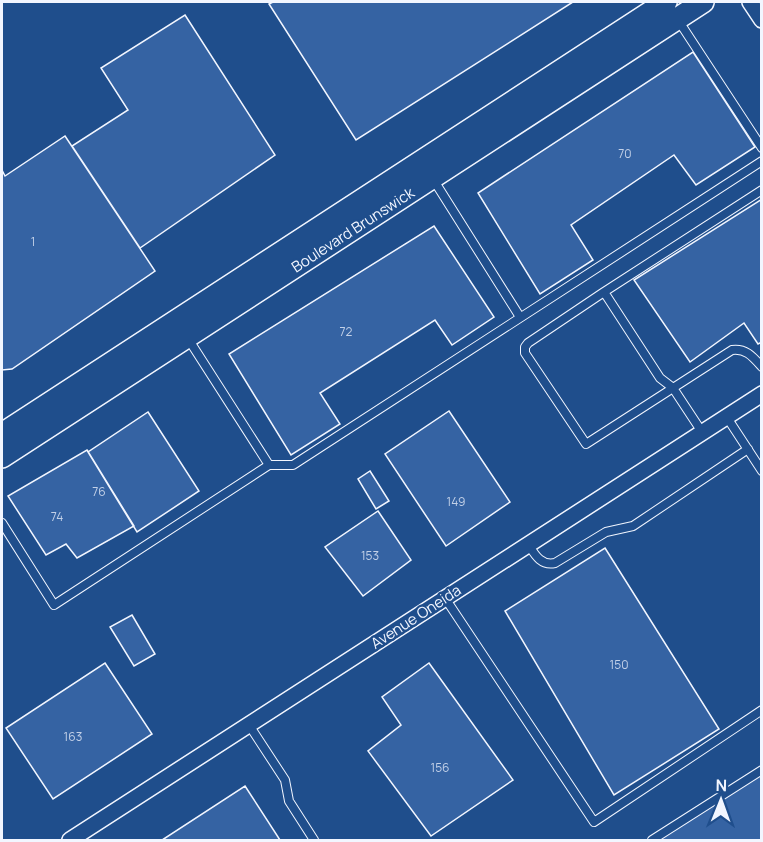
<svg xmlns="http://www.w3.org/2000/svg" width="763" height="842" viewBox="0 0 763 842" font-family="Manrope,sans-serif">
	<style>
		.building { fill: #3563a3; stroke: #f2f6ff; stroke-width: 1.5 }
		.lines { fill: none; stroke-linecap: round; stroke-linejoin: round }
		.lane-casing { stroke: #f2f6ff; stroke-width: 10 }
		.street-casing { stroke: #f2f6ff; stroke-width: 18 }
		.secondary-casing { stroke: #f2f6ff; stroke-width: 24 }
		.lane { stroke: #1f4e8c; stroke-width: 8 }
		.street { stroke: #1f4e8c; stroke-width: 15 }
		.secondary { stroke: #1f4e8c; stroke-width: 21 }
		.labels { text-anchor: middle; stroke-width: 4.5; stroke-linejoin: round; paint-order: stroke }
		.number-label { font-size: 12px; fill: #c3d1e8 }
		.street-label { font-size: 15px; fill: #f2f6ff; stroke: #1f4e8c }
	</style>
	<rect width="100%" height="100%" fill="#1f4e8c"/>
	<path class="building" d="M 273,2 L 573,2 L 356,140 L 269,4 Z
		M 185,15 L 275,155 L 140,248 L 72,146 L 128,110 L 101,68 Z
		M 693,52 L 755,147 L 696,185 L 674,155 L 571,225 L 593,260 L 540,294 L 478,193 Z
		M 65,136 L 155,271 L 12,369 L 2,370 L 2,170 L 5,176 Z
		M 762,199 L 762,342 L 758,344 L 744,323 L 690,362 L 634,280 Z
		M 434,226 L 494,317 L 452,345 L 435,320 L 320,393 L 340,424 L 291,455 L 229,354 Z
		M 449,411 L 510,502 L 446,546 L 385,454 Z
		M 148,412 L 199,491 L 137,532 L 88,452 Z
		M 87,450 L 134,526 L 77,558 L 66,544 L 46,555 L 8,496 Z
		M 370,471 L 389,501 L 376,509 L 358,479 Z
		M 378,511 L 411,560 L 363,596 L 325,547 Z
		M 605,548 L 719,729 L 614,795 L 505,611 Z
		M 132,615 L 155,654 L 134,666 L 110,627 Z
		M 105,663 L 152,734 L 53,799 L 6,728 Z
		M 429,663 L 513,780 L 431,836 L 368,751 L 401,725 L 382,697 Z
		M 762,772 L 762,840 L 655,840 Z
		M 245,786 L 280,840 L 162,840 Z"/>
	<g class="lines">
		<g class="lane-casing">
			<path id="lane" d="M 678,20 L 762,148
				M 433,179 L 520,317
				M 604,292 L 660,378 L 673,388 L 586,444 L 525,353 L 525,347 L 528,343 Z
				M 604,292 L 762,190
				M 187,337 L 269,465
				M 726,416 L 762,471
				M 702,432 L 673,388 L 732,350 C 746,348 753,357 762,367
				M 2,523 L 54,605 L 269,465 L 293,465 L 762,161
				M 528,544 C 535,555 541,566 555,563 L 606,532 L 633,526 L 748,449
				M 445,598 L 594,822 L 762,710
				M 249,725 L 285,780 L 289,801 L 314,840
				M 652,840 L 762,770"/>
		</g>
		<g class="street-casing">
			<path id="street" d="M 750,2 L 762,20
				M 70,840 L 762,394"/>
		</g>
		<g class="secondary-casing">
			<path id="secondary" d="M 2,434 L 666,2
				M 2,457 L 703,2"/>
		</g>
		<use href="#lane" class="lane"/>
		<use href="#street" class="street"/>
		<use href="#secondary" class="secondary"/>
	</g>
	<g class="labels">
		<g class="number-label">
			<text x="625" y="158">70</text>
			<text x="33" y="246">1</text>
			<text x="346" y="336">72</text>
			<text x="99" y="496">76</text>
			<text x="456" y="506">149</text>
			<text x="57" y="521">74</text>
			<text x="370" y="560">153</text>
			<text x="619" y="669">150</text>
			<text x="73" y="741">163</text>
			<text x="440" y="772">156</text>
		</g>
		<g class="street-label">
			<text transform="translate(353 230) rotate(-33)" y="5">Boulevard Brunswick</text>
			<text transform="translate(416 617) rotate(-33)" y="5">Avenue Oneida</text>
		</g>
	</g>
	<rect width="763" height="842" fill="none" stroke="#f2f6ff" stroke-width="6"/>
	<g transform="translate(721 800) rotate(1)" stroke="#1f4e8c" stroke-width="4.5" paint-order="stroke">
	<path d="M0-4.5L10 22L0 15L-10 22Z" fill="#f2f6ff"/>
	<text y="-9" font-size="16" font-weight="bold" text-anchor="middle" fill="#f2f6ff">N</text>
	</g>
</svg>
